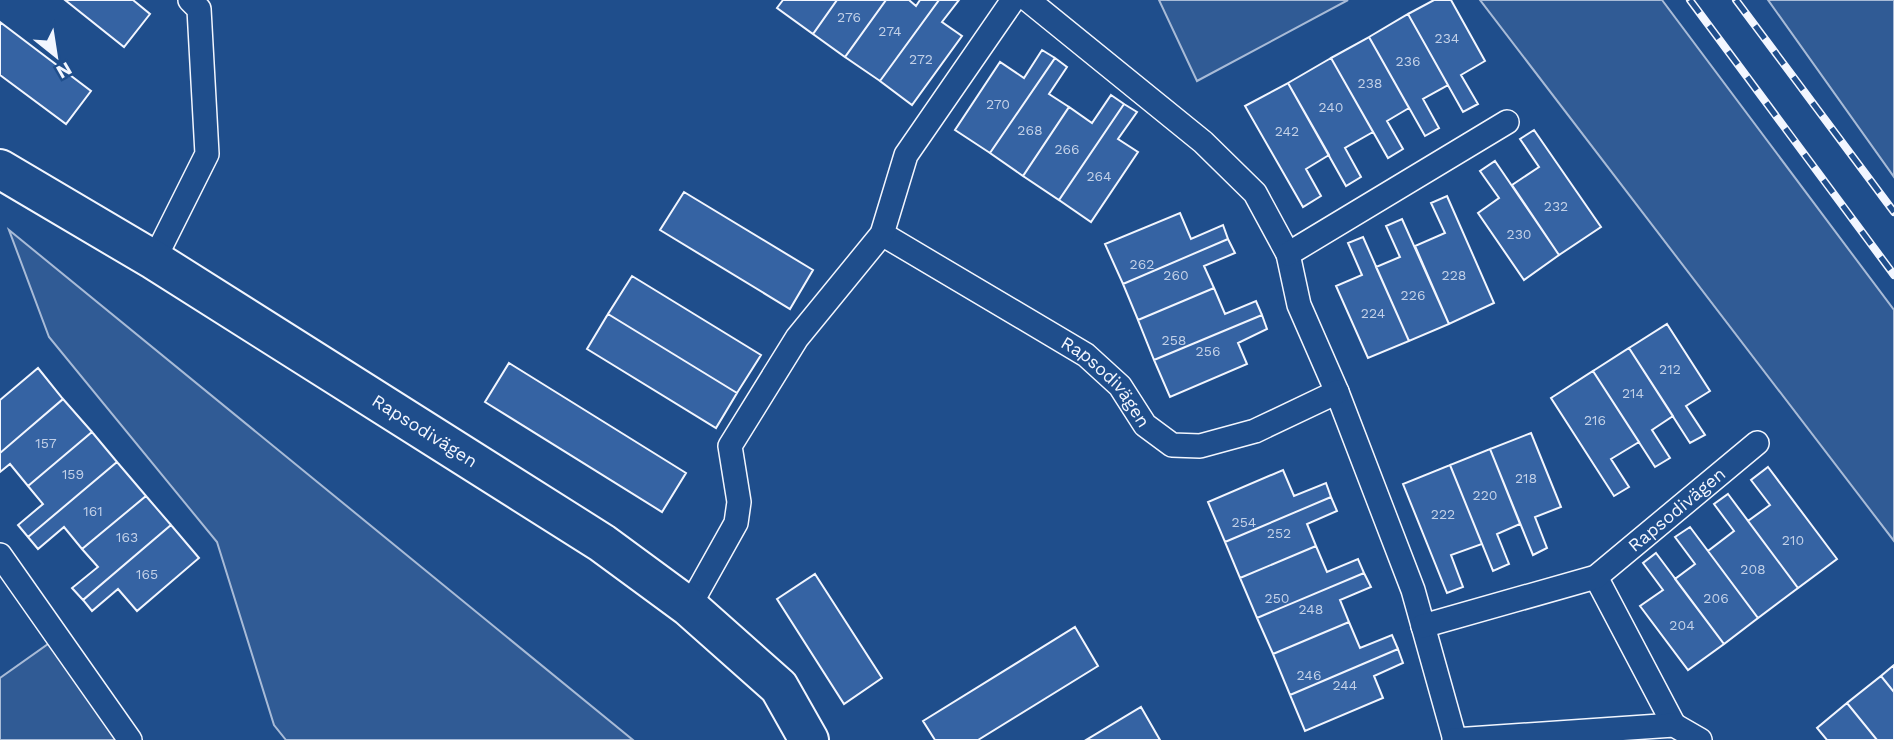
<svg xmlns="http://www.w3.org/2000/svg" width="1894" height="740" viewBox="0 0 1894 740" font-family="'Work Sans',sans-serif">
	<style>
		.green { fill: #305b95; stroke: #a8bbd7; stroke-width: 2 }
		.building { fill: #3563a3; stroke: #f2f6ff; stroke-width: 2 }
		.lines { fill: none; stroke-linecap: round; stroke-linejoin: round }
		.service-casing { stroke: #f2f6ff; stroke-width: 26 }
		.minor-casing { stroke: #f2f6ff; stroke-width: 42 }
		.service { stroke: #1f4e8c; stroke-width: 23 }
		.minor { stroke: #1f4e8c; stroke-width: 38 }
		.rail-casing { stroke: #f2f6ff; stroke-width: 8 }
		.rail { stroke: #1f4e8c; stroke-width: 5; stroke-dasharray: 16; stroke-linecap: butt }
		.labels { text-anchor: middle; stroke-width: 5; stroke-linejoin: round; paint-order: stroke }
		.number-label { font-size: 14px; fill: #c3d1e8 }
		.street-label { font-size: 18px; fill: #f2f6ff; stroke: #1f4e8c }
	</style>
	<rect width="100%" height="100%" fill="#1f4e8c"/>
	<path class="green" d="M 1159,0 L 1348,0 L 1197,81 Z
		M 1480,0 L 1662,0 L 1894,310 L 1894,541 Z
		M 1768,0 L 1894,0 L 1894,177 Z
		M 9,230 L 633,740 L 286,740 L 274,725 L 217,542 L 49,337 Z
		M 58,637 L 130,740 L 0,740 L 0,678 Z"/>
	<path class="building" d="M 65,0 L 133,0 L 150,14 L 124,47 Z
		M 783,0 L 837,0 L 813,34 L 777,8 Z
		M 837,0 L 886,0 L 845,57 L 813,34 Z
		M 886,0 L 909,0 L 916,6 L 920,0 L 939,0 L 880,81 L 845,57 Z
		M 939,0 L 959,0 L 942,22 L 962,36 L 912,105 L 880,81 Z
		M 1434,0 L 1451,0 L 1485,61 L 1461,75 L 1478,104 L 1463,112 L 1408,14 Z
		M 1408,14 L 1448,85 L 1423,99 L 1439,128 L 1425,136 L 1369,37 Z
		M 0,22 L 91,91 L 66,124 L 0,75 Z
		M 1369,37 L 1409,108 L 1387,121 L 1403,149 L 1388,158 L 1331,58 Z
		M 1042,50 L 1055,58 L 990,153 L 955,130 L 1000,62 L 1024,78 Z
		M 1055,58 L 1067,67 L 1049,94 L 1069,107 L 1023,176 L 990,153 Z
		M 1331,58 L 1373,132 L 1345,148 L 1361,177 L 1346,186 L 1288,83 Z
		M 1288,83 L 1329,155 L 1306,169 L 1321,196 L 1303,207 L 1245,106 Z
		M 1111,95 L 1124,104 L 1059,200 L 1023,176 L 1069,107 L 1092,123 Z
		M 1124,104 L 1137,112 L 1118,139 L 1138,152 L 1091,222 L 1059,200 Z
		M 1534,130 L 1601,227 L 1559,255 L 1512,185 L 1539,167 L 1520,139 Z
		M 1495,161 L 1559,255 L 1524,280 L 1478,213 L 1499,198 L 1480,171 Z
		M 684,192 L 813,270 L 790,309 L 660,230 Z
		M 1447,196 L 1494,303 L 1449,324 L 1415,246 L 1445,233 L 1431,203 Z
		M 1180,213 L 1191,239 L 1223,225 L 1228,239 L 1123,284 L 1105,244 Z
		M 1402,219 L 1449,324 L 1409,341 L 1376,267 L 1400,257 L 1386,226 Z
		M 1363,237 L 1409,341 L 1368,358 L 1336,286 L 1362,275 L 1348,243 Z
		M 1228,239 L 1235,253 L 1204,266 L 1214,288 L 1138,320 L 1123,284 Z
		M 632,276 L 761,355 L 737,393 L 608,314 Z
		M 1214,288 L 1225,314 L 1256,301 L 1262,315 L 1154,360 L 1138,320 Z
		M 608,314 L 737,393 L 716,428 L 587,349 Z
		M 1262,315 L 1267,329 L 1238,343 L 1247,364 L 1170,397 L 1154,360 Z
		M 1667,324 L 1710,391 L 1686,406 L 1705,435 L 1690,443 L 1629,348 Z
		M 1629,348 L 1673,416 L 1652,430 L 1670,458 L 1655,467 L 1593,371 Z
		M 509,363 L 686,473 L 662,512 L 485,402 Z
		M 38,368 L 63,399 L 0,453 L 0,400 Z
		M 1593,371 L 1639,442 L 1611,459 L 1629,487 L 1614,496 L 1551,398 Z
		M 63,399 L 92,432 L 28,486 L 10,464 L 0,472 L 0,453 Z
		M 92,432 L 117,462 L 28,537 L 18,525 L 43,504 L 28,486 Z
		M 1531,433 L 1561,507 L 1535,517 L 1547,548 L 1533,555 L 1490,449 Z
		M 1490,449 L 1520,524 L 1497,534 L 1509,564 L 1493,571 L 1450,465 Z
		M 117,462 L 146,496 L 82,549 L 64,527 L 38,549 L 28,537 Z
		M 1450,465 L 1482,544 L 1451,555 L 1463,587 L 1447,593 L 1403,484 Z
		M 1768,467 L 1837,559 L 1798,588 L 1748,521 L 1770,505 L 1751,480 Z
		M 1283,470 L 1294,496 L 1326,483 L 1331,497 L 1225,542 L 1208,502 Z
		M 1728,494 L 1798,588 L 1758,618 L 1708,551 L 1734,531 L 1714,504 Z
		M 146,496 L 171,525 L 83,600 L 72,588 L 98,567 L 82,549 Z
		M 1331,497 L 1337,511 L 1307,524 L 1316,546 L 1240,578 L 1225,542 Z
		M 171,525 L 199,558 L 137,611 L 118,589 L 92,611 L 83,600 Z
		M 1690,527 L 1758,618 L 1724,644 L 1675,579 L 1695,564 L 1675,537 Z
		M 1316,546 L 1327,572 L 1358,559 L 1364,573 L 1257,618 L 1240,578 Z
		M 1656,553 L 1724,644 L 1688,670 L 1640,606 L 1663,590 L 1643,563 Z
		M 1364,573 L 1371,587 L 1340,600 L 1349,622 L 1273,654 L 1257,618 Z
		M 815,574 L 882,678 L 844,704 L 777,599 Z
		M 1349,622 L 1360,648 L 1392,635 L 1398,649 L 1290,695 L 1273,654 Z
		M 1075,627 L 1098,666 L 978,740 L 935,740 L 923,721 Z
		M 1398,649 L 1403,663 L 1374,676 L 1383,698 L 1305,731 L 1290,695 Z
		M 1894,665 L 1894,692 L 1881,676 Z
		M 1881,676 L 1894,692 L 1894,740 L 1877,740 L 1847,703 Z
		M 1847,703 L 1877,740 L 1827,740 L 1817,728 Z
		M 1141,707 L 1160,740 L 1086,740 Z"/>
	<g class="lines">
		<g class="service-casing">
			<g id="service">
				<path d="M 1028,0 L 1203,142 L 1255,193 L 1288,254 L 1299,305 L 1337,392 L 1413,590 L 1455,740"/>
				<path id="s1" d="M 882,234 L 1086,355 L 1120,386 L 1145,425 L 1172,445 L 1200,446 L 1255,431 L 1337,392"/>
				<path d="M 1288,254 L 1507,122"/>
				<path d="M 154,260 L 207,154 L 199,9 L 190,0"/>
				<path d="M 0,555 L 130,740"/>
				<path d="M 1596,577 L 1674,725"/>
				<path d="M 689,607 L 736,523 L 739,502 L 730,446 L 797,338 L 882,234 L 906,155 L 1013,0"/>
				<path id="s2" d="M 1423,626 L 1596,577 L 1757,443"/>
				<path d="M 1454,740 L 1674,725 L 1700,740"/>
			</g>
		</g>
		<g class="minor-casing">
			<g id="minor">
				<path id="s3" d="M 0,169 L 154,260 L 602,543 L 689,607 L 779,687 L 809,740"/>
			</g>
		</g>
		<use href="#service" class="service"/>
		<use href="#minor" class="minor"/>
		<g class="rail-casing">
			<path id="rail" d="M 1690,0 L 1894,275
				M 1736,0 L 1894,212"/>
		</g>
		<use href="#rail" class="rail"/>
	</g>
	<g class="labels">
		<g class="number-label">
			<text x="849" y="22">276</text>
			<text x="890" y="36">274</text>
			<text x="1447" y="43">234</text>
			<text x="921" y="64">272</text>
			<text x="1408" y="66">236</text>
			<text x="1370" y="88">238</text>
			<text x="998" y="109">270</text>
			<text x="1331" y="112">240</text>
			<text x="1030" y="135">268</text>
			<text x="1287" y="136">242</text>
			<text x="1067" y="154">266</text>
			<text x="1099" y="181">264</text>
			<text x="1556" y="211">232</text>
			<text x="1519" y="239">230</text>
			<text x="1142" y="269">262</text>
			<text x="1176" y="280">260</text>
			<text x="1454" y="280">228</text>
			<text x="1413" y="300">226</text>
			<text x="1373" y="318">224</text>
			<text x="1174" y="345">258</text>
			<text x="1208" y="356">256</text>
			<text x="1670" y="374">212</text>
			<text x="1633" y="398">214</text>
			<text x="1595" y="425">216</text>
			<text x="46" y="448">157</text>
			<text x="73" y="479">159</text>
			<text x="1526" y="483">218</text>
			<text x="1485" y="500">220</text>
			<text x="93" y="516">161</text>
			<text x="1443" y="519">222</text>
			<text x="1244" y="527">254</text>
			<text x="1279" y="538">252</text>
			<text x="127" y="542">163</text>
			<text x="1793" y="545">210</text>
			<text x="1753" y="574">208</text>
			<text x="147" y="579">165</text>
			<text x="1277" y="603">250</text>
			<text x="1716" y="603">206</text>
			<text x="1311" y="614">248</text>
			<text x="1682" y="630">204</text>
			<text x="1309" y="680">246</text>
			<text x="1345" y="690">244</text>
		</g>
		<g class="street-label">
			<text dy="6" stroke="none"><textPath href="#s1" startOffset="270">Rapsodivägen</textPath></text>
			<text dy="6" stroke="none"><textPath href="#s3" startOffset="499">Rapsodivägen</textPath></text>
			<text dy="6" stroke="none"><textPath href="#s2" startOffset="285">Rapsodivägen</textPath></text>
		</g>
	</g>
	<g transform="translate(56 56) rotate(150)" stroke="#1f4e8c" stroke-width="5" paint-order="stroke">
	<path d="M0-5L12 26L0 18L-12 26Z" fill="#f2f6ff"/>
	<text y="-10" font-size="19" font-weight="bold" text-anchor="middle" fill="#f2f6ff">N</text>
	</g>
</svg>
